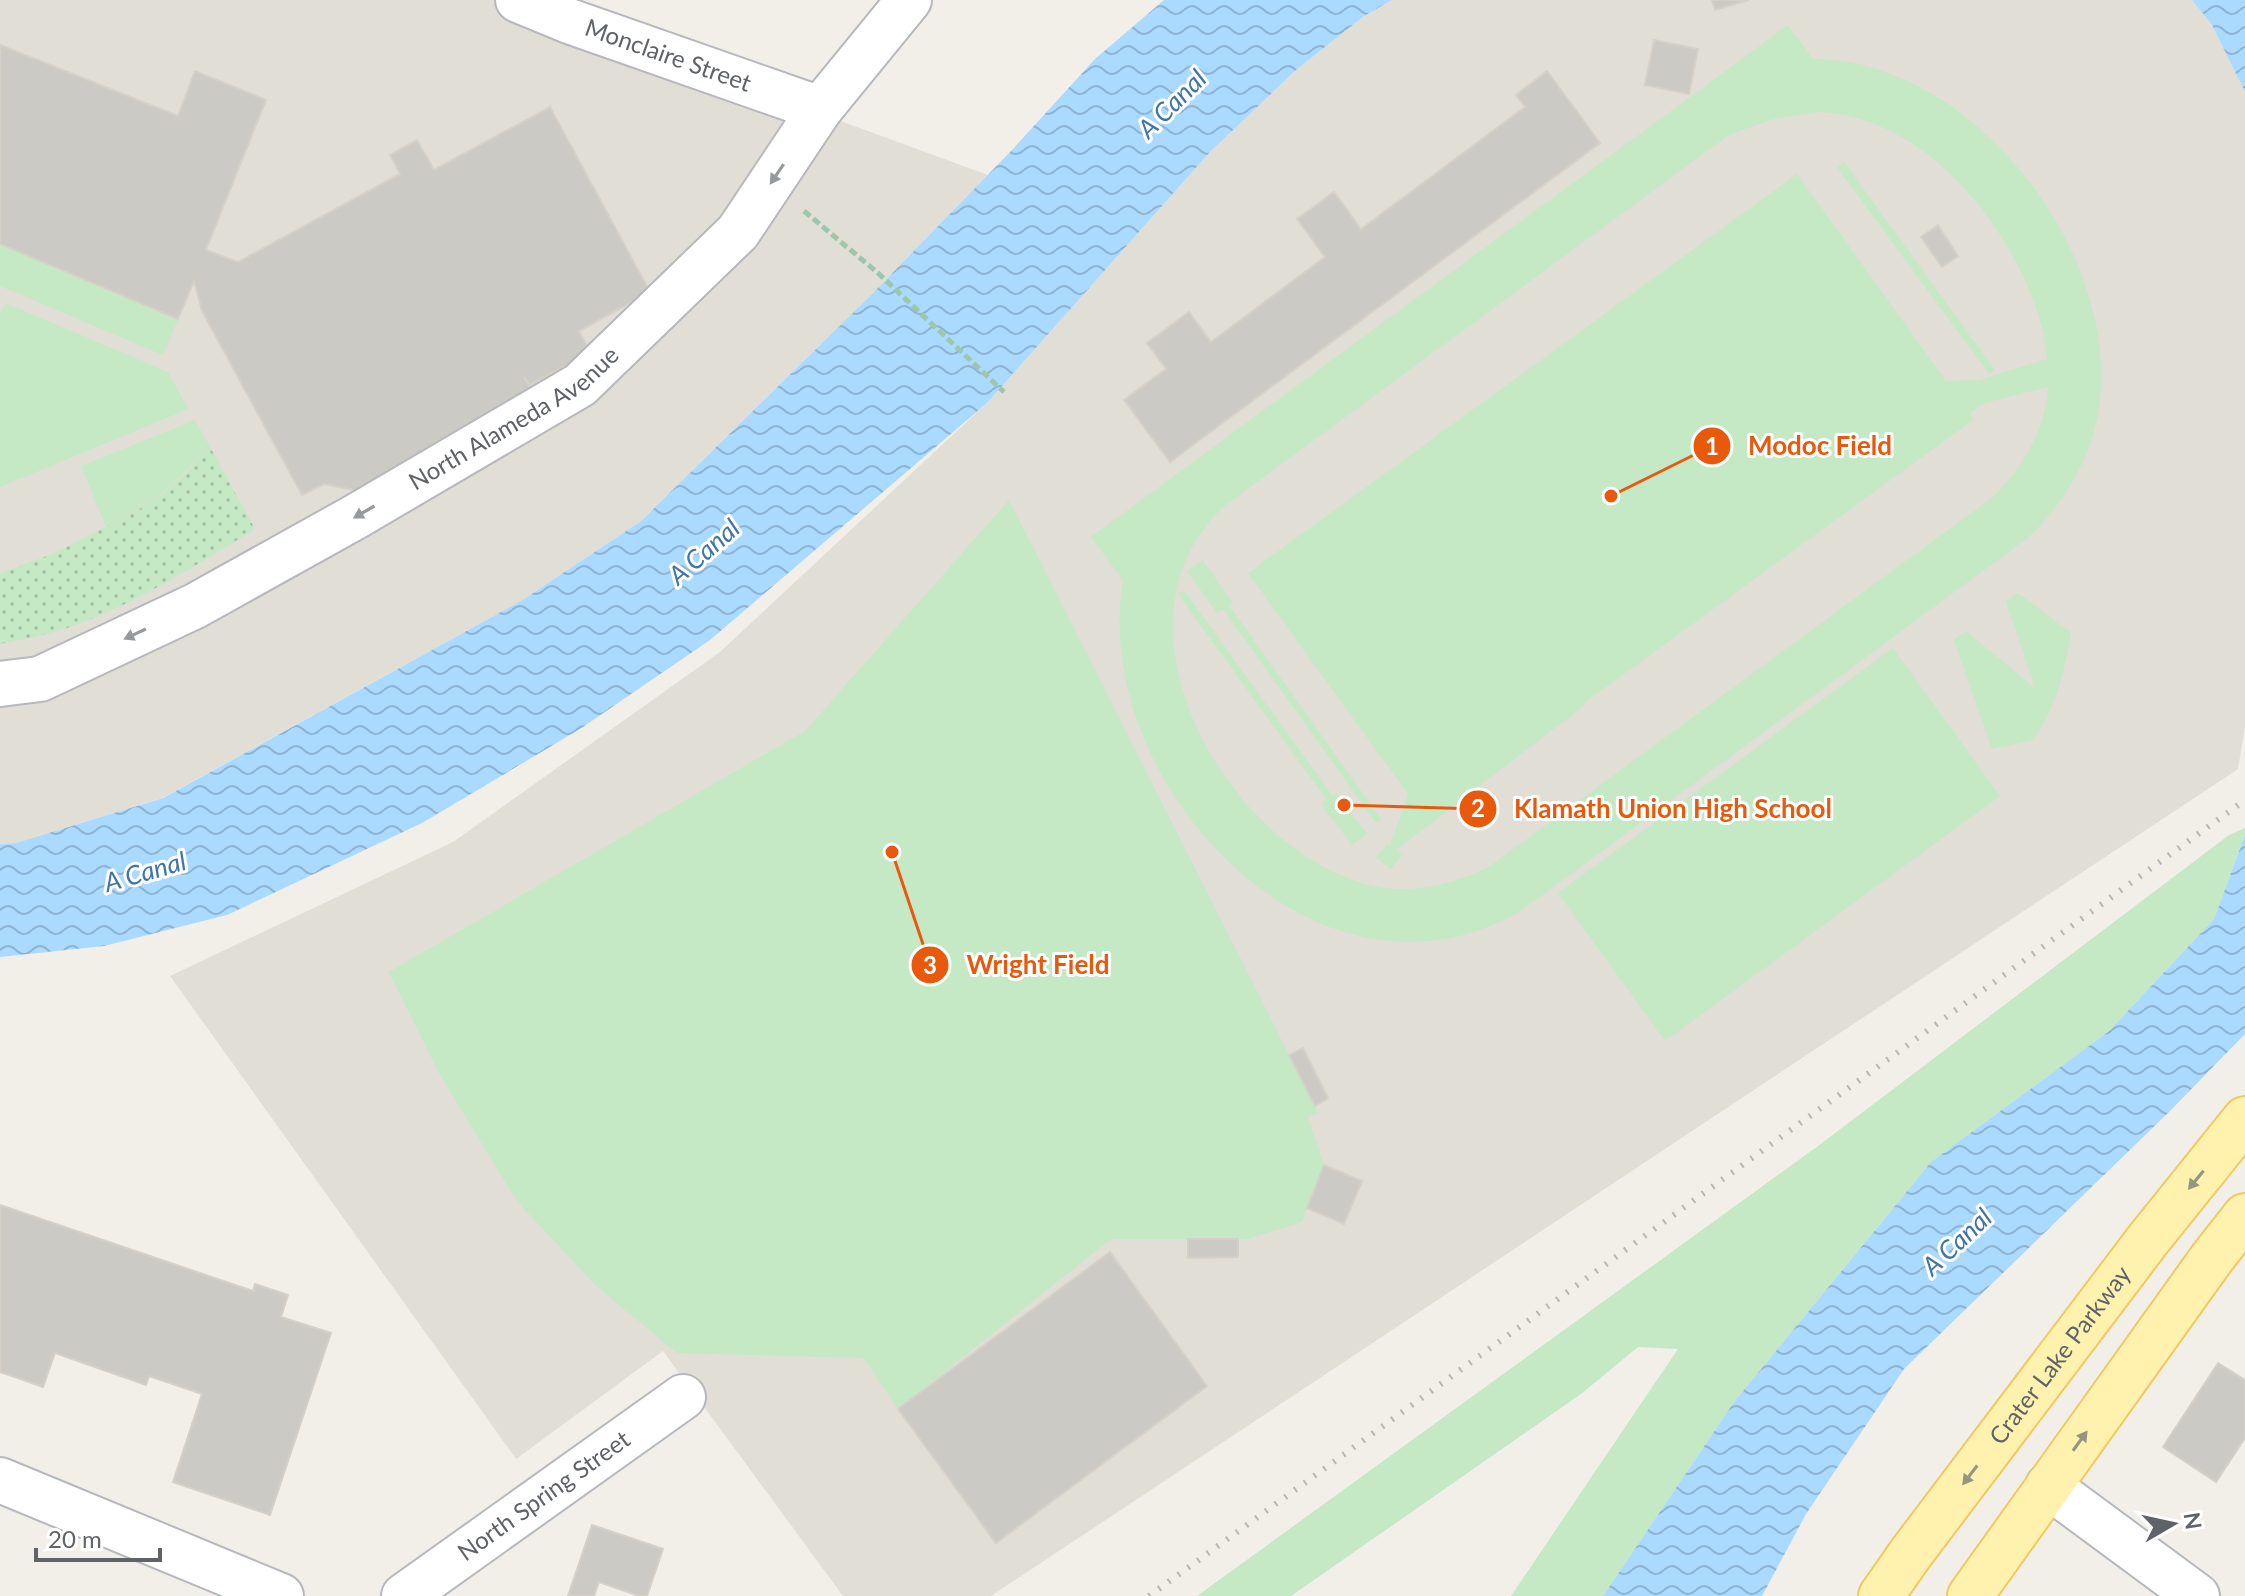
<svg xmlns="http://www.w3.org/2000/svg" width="2245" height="1596" viewBox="0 0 2245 1596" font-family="Lato,sans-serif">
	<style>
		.education { fill: #e1ded6 }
		.grass { fill: #c5e8c5; fill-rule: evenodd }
		.garden { fill: url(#garden-dots) }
		.water { fill: url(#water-waves) }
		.building { fill: #cccac5; stroke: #d6d1c6; stroke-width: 2 }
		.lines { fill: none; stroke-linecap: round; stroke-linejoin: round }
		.minor-casing { stroke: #b5b8bc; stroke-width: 48 }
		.tertiary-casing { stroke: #b5b8bc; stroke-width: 48 }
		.primary-casing { stroke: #f2c960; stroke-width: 48 }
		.path { stroke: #9cc7a9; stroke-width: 5; stroke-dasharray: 8 4; stroke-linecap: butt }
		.minor { stroke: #fff; stroke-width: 44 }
		.tertiary { stroke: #fff; stroke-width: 44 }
		.primary { stroke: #fff2af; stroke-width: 44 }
		.rail { stroke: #b6b7b8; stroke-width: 6; stroke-dasharray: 2 10; stroke-linecap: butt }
		.oneway { fill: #979a9d }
		.oneway2 { fill: #979581 }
		.labels { text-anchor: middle; stroke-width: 6; stroke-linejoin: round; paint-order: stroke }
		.street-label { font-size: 24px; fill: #5f6368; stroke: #fff }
		.water-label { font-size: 26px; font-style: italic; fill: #4174aa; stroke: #fff }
		.leader { fill: none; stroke: #e8590c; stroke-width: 3 }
		.callout-dot { fill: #e8590c; stroke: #fff; stroke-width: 3 }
		.mark-label { font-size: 24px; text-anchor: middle; font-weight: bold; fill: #fff }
		.callout-label { font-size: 26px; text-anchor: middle; font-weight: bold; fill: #e8590c; stroke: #fff; stroke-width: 6; stroke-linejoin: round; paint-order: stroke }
	</style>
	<defs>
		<pattern id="garden-dots" width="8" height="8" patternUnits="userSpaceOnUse" patternTransform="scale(2)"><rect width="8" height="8" fill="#c5e8c5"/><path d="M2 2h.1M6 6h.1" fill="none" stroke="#a3c0a4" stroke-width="1.8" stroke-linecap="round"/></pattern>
		<pattern id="water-waves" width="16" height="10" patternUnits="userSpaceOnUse" patternTransform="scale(2)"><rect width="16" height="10" fill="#aadaff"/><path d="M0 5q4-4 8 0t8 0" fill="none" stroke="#8eb4d2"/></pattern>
	</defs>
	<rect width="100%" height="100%" fill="#f1efe8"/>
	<path class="education" d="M 0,0 L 510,0 L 988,175 L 873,293 L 641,521 L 521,601 L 162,798 L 16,843 L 0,844 Z
		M 1392,0 L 2192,0 L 2212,25 L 2245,92 L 2245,727 L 2238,769 L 991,1596 L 843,1596 L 663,1351 L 516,1459 L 170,976 L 453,842 L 720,652 L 987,403 L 1210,152 L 1296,70 L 1364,16 Z"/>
	<path class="grass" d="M 1788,25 L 1813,59 C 1971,59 2116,247 2100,399 C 2095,453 2065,504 2025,540 L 1522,910 C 1319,1031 1089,783 1123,580 L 1091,537 ZM 1818,112 C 1916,115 1997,209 2031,294 C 2039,314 2046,337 2047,359 L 1979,380 L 1946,381 L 1797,174 L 1248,573 L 1408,794 L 1390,846 L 1387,844 L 1376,858 L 1391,869 L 1402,855 L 1396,850 L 1585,705 L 1584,703 L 1973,420 L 1970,413 L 1985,403 L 2048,387 C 2047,427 2022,469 1993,497 L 1490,866 C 1458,883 1414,894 1378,887 C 1230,857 1094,621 1227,504 L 1729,135 L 1773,119 Z
		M 1844,162 L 1995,370 L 1989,374 L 1837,167 Z
		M 0,244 L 178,319 L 163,355 L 0,286 Z
		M 6,303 L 168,372 L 188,409 L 0,487 L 0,313 Z
		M 195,420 L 209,445 C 175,486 153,503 106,527 L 81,466 Z
		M 1009,500 L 1315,1106 L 1318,1113 L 1308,1117 L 1324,1165 L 1302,1222 L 1247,1239 L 1111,1239 L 898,1409 L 864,1358 L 677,1353 L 595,1285 L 517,1201 L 440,1075 L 389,972 L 805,731 Z
		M 1203,560 L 1232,602 L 1229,605 L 1381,819 L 1376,823 L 1223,609 L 1217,613 L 1187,571 Z
		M 1184,590 L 1332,795 L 1336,793 L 1367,834 L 1352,845 L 1321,804 L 1326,799 L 1178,594 Z
		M 2018,593 L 2071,633 C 2064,671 2056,709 2033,740 L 1992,749 L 1954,640 L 1966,631 L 2035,688 L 2006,601 Z
		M 1893,648 L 2000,796 L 1665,1041 L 1558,893 Z
		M 2245,828 L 2245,835 L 2214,919 L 2108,1032 L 1931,1162 L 1734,1402 L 1603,1596 L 1511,1596 L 1678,1349 L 1638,1347 L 1581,1394 L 1291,1596 L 1197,1596 L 1818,1146 L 2229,835 Z"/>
	<path class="garden" d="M 209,445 L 255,529 C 197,565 137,603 73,626 C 50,634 24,639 0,644 L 0,573 L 55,553 L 135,512 L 162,494 L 187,472 Z"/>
	<path class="water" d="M 1164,0 L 1392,0 L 1364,16 L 1296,70 L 1210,152 L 987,403 L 710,640 L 580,729 L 422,823 L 227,915 L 104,946 L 0,957 L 0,844 L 16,843 L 163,798 L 521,601 L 641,521 L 873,293 L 1012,150 L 1095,59 Z
		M 2192,0 L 2245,0 L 2245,92 L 2212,25 Z
		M 2245,835 L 2245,1034 L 2169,1112 L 1904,1369 L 1806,1514 L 1762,1596 L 1603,1596 L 1734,1402 L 1931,1162 L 2108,1032 L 2214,919 Z"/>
	<path class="building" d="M 1712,0 L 1749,0 L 1715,10 Z
		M 1654,40 L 1698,49 L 1689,94 L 1645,85 Z
		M 0,45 L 178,116 L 195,71 L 266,100 L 206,250 L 238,262 L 400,174 L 390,155 L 417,140 L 434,170 L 550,107 L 650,292 L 579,331 L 590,352 L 530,385 L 524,377 L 536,397 L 363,492 L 324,484 L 302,495 L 202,311 L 194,281 L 178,319 L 0,244 Z
		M 1547,71 L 1600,143 L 1170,462 L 1124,400 L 1166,369 L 1147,343 L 1189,312 L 1211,342 L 1325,257 L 1297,219 L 1334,192 L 1361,229 L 1525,107 L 1516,95 Z
		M 1938,225 L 1958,256 L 1942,267 L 1921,237 Z
		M 1303,1048 L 1328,1098 L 1315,1106 L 1289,1055 Z
		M 1324,1165 L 1362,1181 L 1344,1224 L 1307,1208 Z
		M 0,1205 L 253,1291 L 255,1284 L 288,1295 L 281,1317 L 331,1333 L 270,1515 L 173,1482 L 202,1394 L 149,1376 L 146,1385 L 55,1353 L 43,1387 L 0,1372 Z
		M 1188,1239 L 1238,1239 L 1238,1257 L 1188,1258 Z
		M 1110,1252 L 1207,1386 L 996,1543 L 898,1409 Z
		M 2218,1363 L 2245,1380 L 2245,1438 L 2216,1482 L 2163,1447 Z
		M 592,1525 L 663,1549 L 647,1596 L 639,1596 L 599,1582 L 594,1596 L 568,1596 Z"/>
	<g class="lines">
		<g class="minor-casing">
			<g id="minor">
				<path id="s1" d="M 518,0 L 569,21 L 820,109"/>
				<path id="s2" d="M 0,684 L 40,679 L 195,606 L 355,517 L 580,385 L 738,232 L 820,109 L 909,0"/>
				<path d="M 2048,1486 L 2197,1596"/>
				<path id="s3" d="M 404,1596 L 683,1397"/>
			</g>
		</g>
		<g class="tertiary-casing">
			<path id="tertiary" d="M 0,1480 L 281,1596"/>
		</g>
		<g class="primary-casing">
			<g id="primary">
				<path id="s4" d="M 1881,1596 L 1911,1553 L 2147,1241 L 2245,1119"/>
				<path d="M 1970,1596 L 2212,1258 L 2245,1216"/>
			</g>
		</g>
		<path class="path" d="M 804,211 L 878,273 L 1004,392"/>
		<use href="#minor" class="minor"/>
		<use href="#tertiary" class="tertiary"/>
		<use href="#primary" class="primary"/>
		<path class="rail" d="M 1149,1596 L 2245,800"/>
	</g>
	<defs><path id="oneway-solid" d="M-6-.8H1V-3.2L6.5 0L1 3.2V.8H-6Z" transform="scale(2)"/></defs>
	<g class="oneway">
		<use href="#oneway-solid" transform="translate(777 174) rotate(124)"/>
		<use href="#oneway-solid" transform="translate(364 512) rotate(150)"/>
		<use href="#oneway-solid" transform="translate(135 634) rotate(155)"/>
	</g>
	<g class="oneway2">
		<use href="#oneway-solid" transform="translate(2196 1180) rotate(129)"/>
		<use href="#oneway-solid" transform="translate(2080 1441) rotate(-54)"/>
		<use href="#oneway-solid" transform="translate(1970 1475) rotate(127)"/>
	</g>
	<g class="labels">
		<g class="street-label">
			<text dy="8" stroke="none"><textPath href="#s1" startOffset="160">Monclaire Street</textPath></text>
			<text dy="8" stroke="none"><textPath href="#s2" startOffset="582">North Alameda Avenue</textPath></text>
			<text dy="8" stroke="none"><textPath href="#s4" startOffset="300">Crater Lake Parkway</textPath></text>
			<text dy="8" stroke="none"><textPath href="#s3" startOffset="172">North Spring Street</textPath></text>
		</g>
		<g class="water-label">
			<text transform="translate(1172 104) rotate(-45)" y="9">A Canal</text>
			<text transform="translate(704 552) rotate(-41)" y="9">A Canal</text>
			<text transform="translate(145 872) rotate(-16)" y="9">A Canal</text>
			<text transform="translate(1957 1242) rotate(-43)" y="9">A Canal</text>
		</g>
	</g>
	<path class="leader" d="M1611 496L1712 446M1344 805L1478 809M892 852L930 965"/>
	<g class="callout-dot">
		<circle cx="1611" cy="496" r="8"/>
		<circle cx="1344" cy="805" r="8"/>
		<circle cx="892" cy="852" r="8"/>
		<circle cx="1712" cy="446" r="20"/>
		<circle cx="1478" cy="809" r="20"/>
		<circle cx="930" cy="965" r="20"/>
	</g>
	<g class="mark-label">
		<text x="1712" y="455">1</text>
		<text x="1478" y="817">2</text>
		<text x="930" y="974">3</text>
	</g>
	<g class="callout-label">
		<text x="1820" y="455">Modoc Field</text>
		<text x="1673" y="818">Klamath Union High School</text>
		<text x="1038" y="974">Wright Field</text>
	</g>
	<g transform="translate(2173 1524) rotate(81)" stroke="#ffffff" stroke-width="6" paint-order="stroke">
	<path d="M0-6L14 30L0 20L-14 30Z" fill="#5f6368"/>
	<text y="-12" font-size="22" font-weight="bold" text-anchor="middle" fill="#5f6368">N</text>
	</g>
	<path d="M36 1548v12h124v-12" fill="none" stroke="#5f6368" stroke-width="4"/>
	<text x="48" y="1548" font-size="24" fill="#5f6368" stroke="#ffffff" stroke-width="6" paint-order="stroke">20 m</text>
</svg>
